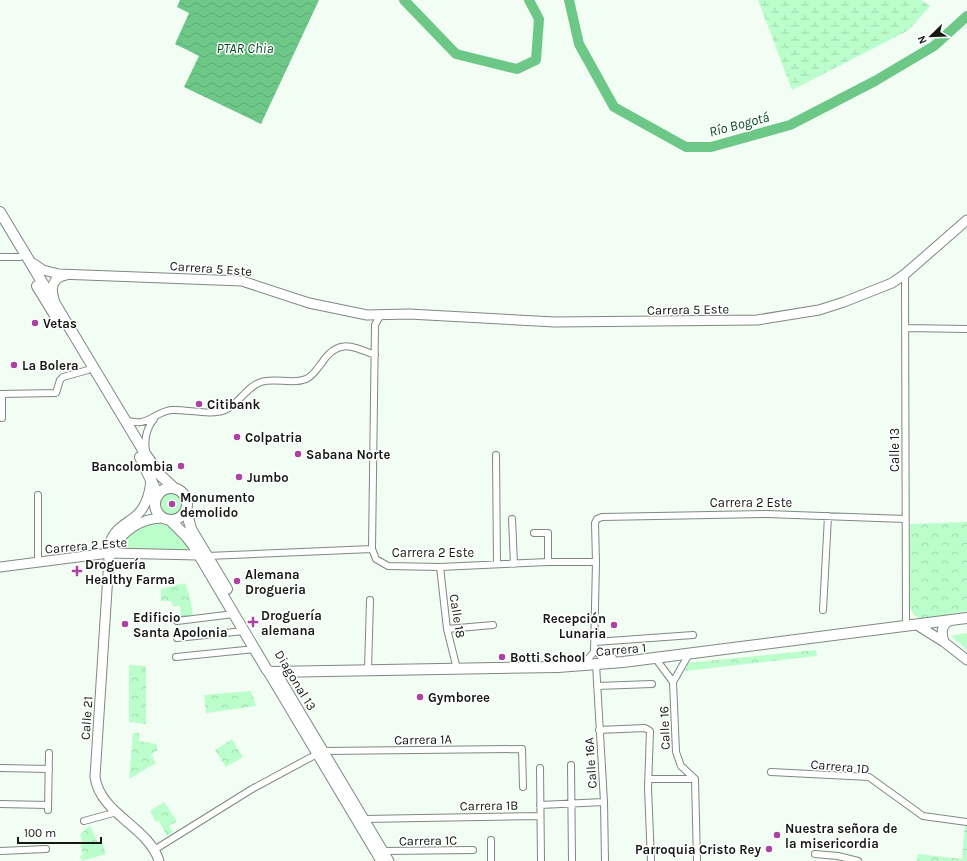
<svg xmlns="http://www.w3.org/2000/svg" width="967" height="861" viewBox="0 0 967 861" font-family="Karla,sans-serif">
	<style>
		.grass { fill: #bbfecb }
		.forest { fill: url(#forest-crowns) }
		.wetland { fill: url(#wetland-marsh) }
		.water { fill: url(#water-waves) }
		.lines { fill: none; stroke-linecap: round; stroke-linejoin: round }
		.river { stroke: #6dc787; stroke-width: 10 }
		.street-casing { stroke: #7f8981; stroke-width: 8 }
		.secondary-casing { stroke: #7f8981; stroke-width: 11 }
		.primary-casing { stroke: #7f8981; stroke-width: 12 }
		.street { stroke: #fff; stroke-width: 6 }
		.secondary { stroke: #fff; stroke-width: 9 }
		.primary { stroke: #fff; stroke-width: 10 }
		.poi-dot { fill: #ad42a3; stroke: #fff; stroke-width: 1.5 }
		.labels { text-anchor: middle; stroke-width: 3; stroke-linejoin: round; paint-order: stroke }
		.street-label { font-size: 13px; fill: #151815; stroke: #fff }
		.poi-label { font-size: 13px; font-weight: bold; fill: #151815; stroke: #fff; text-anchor: start }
		.water-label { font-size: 14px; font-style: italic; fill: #034c23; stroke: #fff }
	</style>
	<defs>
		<pattern id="forest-crowns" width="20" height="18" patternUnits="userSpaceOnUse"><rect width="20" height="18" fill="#bbfecb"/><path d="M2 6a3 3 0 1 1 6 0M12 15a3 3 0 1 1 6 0" fill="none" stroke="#a0d9ad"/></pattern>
		<pattern id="wetland-marsh" width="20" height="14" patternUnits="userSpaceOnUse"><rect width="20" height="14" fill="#bbfecb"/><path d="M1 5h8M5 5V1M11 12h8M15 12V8" fill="none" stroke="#a0d9ad"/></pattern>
		<pattern id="water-waves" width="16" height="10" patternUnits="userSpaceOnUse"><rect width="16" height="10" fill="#6dc787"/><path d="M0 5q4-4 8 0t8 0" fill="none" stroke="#5eaa74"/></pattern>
	</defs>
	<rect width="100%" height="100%" fill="#f2fdf4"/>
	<path class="grass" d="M160 504a11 11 0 1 1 22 0a11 11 0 1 1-22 0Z
		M 151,523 C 170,523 177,532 188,546 L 187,549 L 185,550 L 128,549 L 125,547 L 124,545 L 132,531 Z
		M 967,633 L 967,650 L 951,636 Z"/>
	<path class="forest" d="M 967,522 L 967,611 L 921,619 L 914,615 L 910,608 L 910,524 Z
		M 185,583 L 190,597 L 193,616 L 181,617 L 180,606 L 173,606 L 171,601 L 161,601 L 161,589 Z
		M 816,650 L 817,656 L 685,671 L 688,663 Z
		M 129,665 L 146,666 L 146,724 L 129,722 Z
		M 251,691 L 256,706 L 206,713 L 204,695 Z
		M 133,733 L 140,733 L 139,741 L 156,744 L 158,750 L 151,754 L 156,763 L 129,779 Z
		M 232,739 L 243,757 L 226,767 L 215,750 Z
		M 164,802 L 177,821 L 169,826 L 173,832 L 167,836 L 159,821 L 156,822 L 150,811 Z
		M 965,824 L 967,824 L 967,861 L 917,861 L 918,854 L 962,859 Z
		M 90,825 L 98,843 L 102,842 L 106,854 L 82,861 L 80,856 L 83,854 L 80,845 L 83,844 L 80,835 Z"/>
	<path class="wetland" d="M 758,0 L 921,0 L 930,6 L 909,30 L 792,90 Z"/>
	<path class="water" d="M 180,0 L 319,0 L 261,124 L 184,87 L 199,56 L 175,44 L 189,13 L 177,7 Z"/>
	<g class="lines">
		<path class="river" d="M 404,0 L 456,54 L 517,69 L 536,60 L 539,19 L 529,0
			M 569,0 L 579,44 L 614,107 L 686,147 L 711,147 L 790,125 L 875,81 L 934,46 L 967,16"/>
		<g class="street-casing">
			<path id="street" d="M 0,257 L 20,257
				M 905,274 L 906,626
				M 381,314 L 375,325 L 372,549 L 376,559 L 388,566 L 440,567 L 548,562 L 596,562
				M 905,328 L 967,329
				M 0,394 L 56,393 L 60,380 L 63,377 L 88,370
				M 2,394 L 2,418
				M 125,420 C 148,428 152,413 171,410 C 187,409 211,416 225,410 C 239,404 246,387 261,382 C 275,377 292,385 306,379 C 313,376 316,370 321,364 C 337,339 350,345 375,355
				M 146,451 C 144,439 146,429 154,419
				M 496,455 L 497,564
				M 512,519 L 514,564
				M 534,533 L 548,533 L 548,562
				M 207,556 L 372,549
				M 38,562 L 38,495
				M 440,567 L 447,629 L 457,669
				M 823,610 L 828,516
				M 177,621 L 234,614
				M 447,629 L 493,625
				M 177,638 L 244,631
				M 595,642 L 693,635
				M 595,648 L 601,657 L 613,658
				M 689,654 L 673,682 L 676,752 L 681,766 L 695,779 L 697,861
				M 176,657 L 255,649
				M 656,659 L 673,682
				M 578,661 L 588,659 L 594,652 L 596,562 L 595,523 L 597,519 L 602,517 L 767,514 L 905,519
				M 596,664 L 604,802 L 605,861
				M 368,670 L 370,600
				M 597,686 L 652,684
				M 599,730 L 645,728 L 650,731 L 648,788 L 651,861
				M 323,751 L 522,749 L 523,787
				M 571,765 L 572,861
				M 0,768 L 49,769
				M 540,768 L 541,861
				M 771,772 L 869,777 L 923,816 L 967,822
				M 649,779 L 695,779
				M 0,804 L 48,805
				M 540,805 L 604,802
				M 48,810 L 49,753
				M 363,819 L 540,816
				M 84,821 L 117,812
				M 491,840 L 491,861
				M 154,850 L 252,789 L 317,754
				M 0,851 L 46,849
				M 383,851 L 473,850
				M 815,854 L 838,856 L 858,861"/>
		</g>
		<g class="secondary-casing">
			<path id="secondary" d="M 31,262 L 43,270 L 59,274 L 242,281 L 309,303 L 367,315 L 409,314 L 555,322 L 757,320 L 819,310 L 844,302 L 892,283 L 905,274 L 967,220
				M 54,299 C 50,288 53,277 66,275
				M 151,479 C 150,492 147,505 138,514 C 127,524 114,528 110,543 L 95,777 C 100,814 149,827 159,861
				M 110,552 C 122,532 140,518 163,518
				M 0,567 L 109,553 L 198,555
				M 917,625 L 944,642 L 967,660
				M 944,642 C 941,632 941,626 950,620
				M 267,670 L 381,861
				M 276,672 L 389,861"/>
		</g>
		<g class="primary-casing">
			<path id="primary" d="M 0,212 L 146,455 L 159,474 L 174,488
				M 37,286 L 59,322
				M 140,457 L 158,495
				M155 504a16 16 0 1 1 32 0a16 16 0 1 1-32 0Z
				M 186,510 L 191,529 L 227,589
				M 170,520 L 186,536 L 193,545 L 267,670 L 271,672 L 558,667 L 623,662 L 967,618"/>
		</g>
		<use href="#street" class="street"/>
		<use href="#secondary" class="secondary"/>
		<use href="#primary" class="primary"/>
	</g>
	<g class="poi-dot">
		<circle cx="35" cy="323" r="4"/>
		<circle cx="14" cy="365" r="4"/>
		<circle cx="199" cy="404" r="4"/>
		<circle cx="237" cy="437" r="4"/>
		<circle cx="298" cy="454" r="4"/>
		<circle cx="181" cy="466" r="4"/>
		<circle cx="239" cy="477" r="4"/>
		<circle cx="172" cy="504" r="4"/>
		<path d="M75 565h4v4h4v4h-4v4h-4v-4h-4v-4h4z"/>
		<circle cx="237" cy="581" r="4"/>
		<path d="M251 616h4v4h4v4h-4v4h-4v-4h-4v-4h4z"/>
		<circle cx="125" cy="624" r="4"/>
		<circle cx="614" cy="625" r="4"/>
		<circle cx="502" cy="657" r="4"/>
		<circle cx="420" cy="697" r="4"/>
		<circle cx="777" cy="835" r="4"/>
		<circle cx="769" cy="849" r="4"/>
	</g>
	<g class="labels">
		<g class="street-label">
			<text transform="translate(211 268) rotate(4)" y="5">Carrera 5 Este</text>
			<text transform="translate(688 309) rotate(-1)" y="5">Carrera 5 Este</text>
			<text transform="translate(894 450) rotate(-90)" y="5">Calle 13</text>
			<text x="751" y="507">Carrera 2 Este</text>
			<text transform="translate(86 545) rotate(-5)" y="5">Carrera 2 Este</text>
			<text x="433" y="557">Carrera 2 Este</text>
			<text transform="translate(458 616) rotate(81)" y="5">Calle 18</text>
			<text transform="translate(621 649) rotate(-5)" y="5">Carrera 1</text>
			<text transform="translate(296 680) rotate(59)" y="5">Diagonal 13</text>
			<text transform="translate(86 718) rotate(-86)" y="5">Calle 21</text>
			<text transform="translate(664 728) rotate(-92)" y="5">Calle 16</text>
			<text transform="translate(423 739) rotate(-1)" y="5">Carrera 1A</text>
			<text transform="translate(590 763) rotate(-94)" y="5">Calle 16A</text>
			<text transform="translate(840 766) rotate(5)" y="5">Carrera 1D</text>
			<text transform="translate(489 805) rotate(-1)" y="5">Carrera 1B</text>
			<text transform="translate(428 840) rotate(-1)" y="5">Carrera 1C</text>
		</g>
		<g class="poi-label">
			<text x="43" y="328">Vetas</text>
			<text x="22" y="370">La Bolera</text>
			<text x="207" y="409">Citibank</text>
			<text x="245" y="442">Colpatria</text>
			<text x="306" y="459">Sabana Norte</text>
			<text x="173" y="471" text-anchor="end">Bancolombia</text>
			<text x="247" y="482">Jumbo</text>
			<text x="180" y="502">Monumento<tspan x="180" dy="15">demolido</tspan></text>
			<text x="85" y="569">Droguería<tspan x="85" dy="15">Healthy Farma</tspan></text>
			<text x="245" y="579">Alemana<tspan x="245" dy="15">Drogueria</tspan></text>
			<text x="261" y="620">Droguería<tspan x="261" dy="15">alemana</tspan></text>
			<text x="133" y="622">Edificio<tspan x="133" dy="15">Santa Apolonia</tspan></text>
			<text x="606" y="623" text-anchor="end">Recepción<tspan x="606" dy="15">Lunaria</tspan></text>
			<text x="510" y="662">Botti School</text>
			<text x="428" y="702">Gymboree</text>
			<text x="785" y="833">Nuestra señora de<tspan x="785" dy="15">la misericordia</tspan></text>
			<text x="761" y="854" text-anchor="end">Parroquia Cristo Rey</text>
		</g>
		<g class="water-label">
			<text x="245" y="53">PTAR Chia</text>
			<text transform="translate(739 124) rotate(-15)" y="5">Río Bogotá</text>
		</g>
	</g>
	<g transform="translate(931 36) rotate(247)" stroke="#ffffff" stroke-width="3" paint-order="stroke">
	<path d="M0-3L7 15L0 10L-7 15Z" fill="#151815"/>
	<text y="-6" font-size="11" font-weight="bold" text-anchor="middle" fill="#151815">N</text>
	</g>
	<path d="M18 837v6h83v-6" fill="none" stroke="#151815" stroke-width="2"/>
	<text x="24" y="837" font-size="12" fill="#151815" stroke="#ffffff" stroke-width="3" paint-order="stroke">100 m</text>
</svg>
